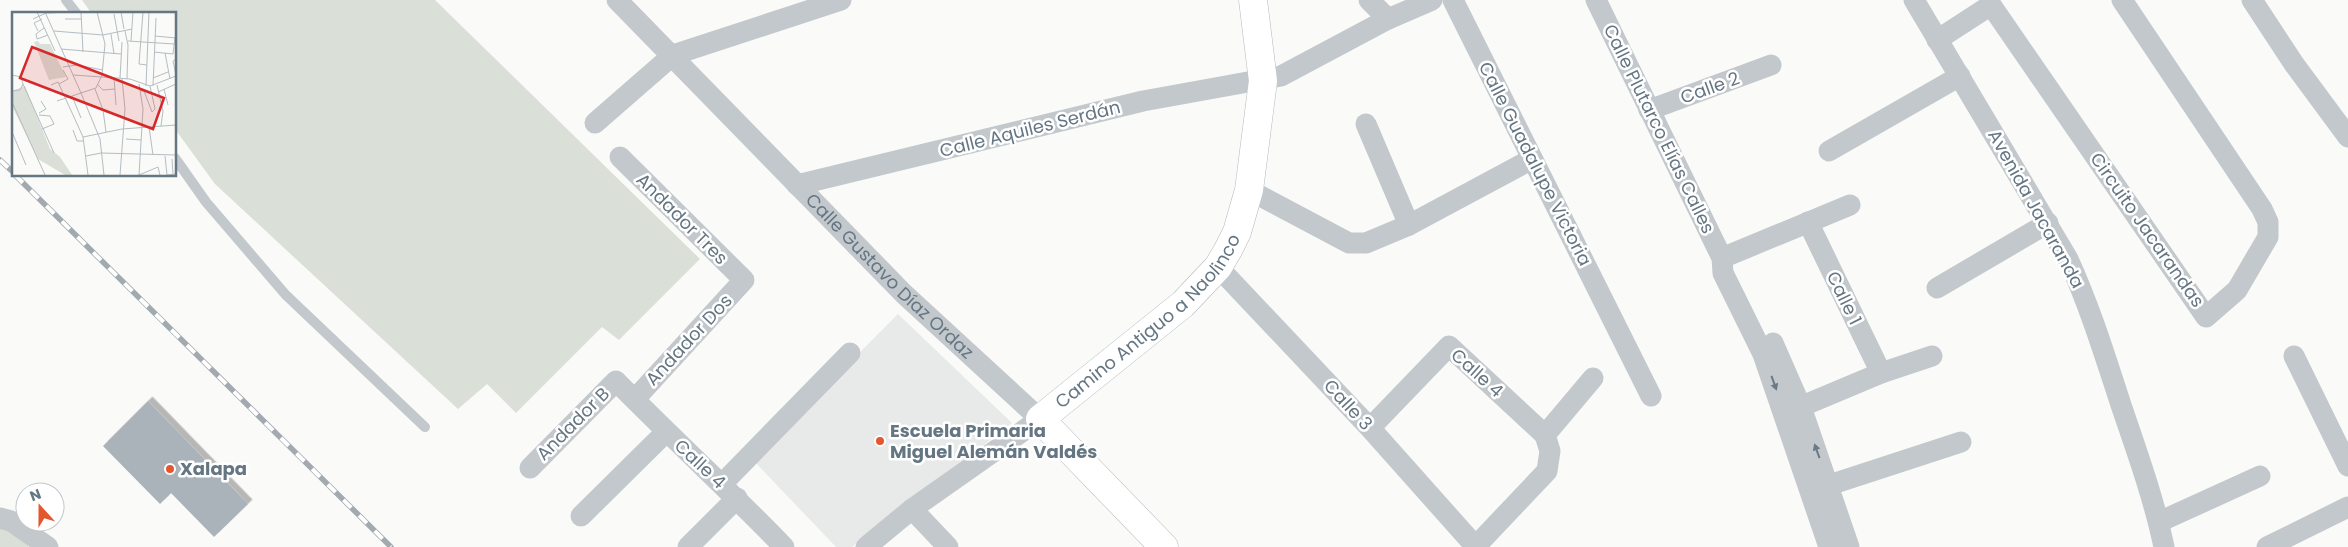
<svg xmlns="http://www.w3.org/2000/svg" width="2348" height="547" viewBox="0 0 2348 547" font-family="Poppins,sans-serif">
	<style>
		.built { fill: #e8e9e9 }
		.green { fill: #dadfd7 }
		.building { fill: #aab3b9; filter: url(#shadow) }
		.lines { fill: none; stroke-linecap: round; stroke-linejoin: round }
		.secondary-casing { stroke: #b3babf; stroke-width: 29 }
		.lane { stroke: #c3c8cc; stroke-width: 10 }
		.street { stroke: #c3c8cc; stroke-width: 21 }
		.secondary { stroke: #fff; stroke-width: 28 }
		.rail-casing { stroke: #a2aab0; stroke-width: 5.5 }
		.rail { stroke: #fff; stroke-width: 4; stroke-dasharray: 11; stroke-linecap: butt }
		.oneway { fill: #6a7a87 }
		.poi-dot { fill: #e4572e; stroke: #fff; stroke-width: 2 }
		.labels { text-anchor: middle; stroke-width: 5; stroke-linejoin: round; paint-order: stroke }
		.street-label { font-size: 18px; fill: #657683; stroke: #fff }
		.poi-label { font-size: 18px; font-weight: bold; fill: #657683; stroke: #fff; text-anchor: start }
		.inset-road { fill: none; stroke: #b5bdc2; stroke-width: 1 }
		.view { fill: #d62828; fill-opacity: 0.15; stroke: #d62828; stroke-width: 2.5 }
		.inset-edge { fill: none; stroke: #657683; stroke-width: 2.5 }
	</style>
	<defs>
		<filter id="shadow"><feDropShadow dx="4.5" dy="-4.5" stdDeviation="0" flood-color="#0004"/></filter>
	</defs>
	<rect width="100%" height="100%" fill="#fafaf8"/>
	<path class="built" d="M 898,314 L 1012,423 L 852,547 L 836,547 L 753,460 Z"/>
	<path class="green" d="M 82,0 L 435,0 L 700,259 L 619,340 L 602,327 L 516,413 L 487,384 L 458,409 L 215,184 L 175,129 L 175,14 L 92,14 Z
		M 0,527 L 11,531 L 29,547 L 0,547 Z"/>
	<path class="building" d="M 148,401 L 248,504 L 214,537 L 171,493 L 160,504 L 103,446 Z"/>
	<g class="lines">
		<g class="secondary-casing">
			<g id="secondary">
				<path id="s2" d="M 1164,547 L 1040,419 L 1183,304 L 1218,267 L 1228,250 L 1237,232 L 1249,190 L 1263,81 L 1253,0"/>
			</g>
		</g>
		<path class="lane" d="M 66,0 L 77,14
			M 175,158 L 206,202 L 285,294 L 425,427"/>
		<g class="street">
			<path id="s1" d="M 617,0 L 904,294 L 1040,419 L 912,509 L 866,547"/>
			<path d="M 1369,0 L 1388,19"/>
			<path d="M 1453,0 L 1651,396"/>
			<path d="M 1596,0 L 1722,258 L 1723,273 L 1763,354 L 1829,547"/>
			<path d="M 1914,0 L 2068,259 C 2090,307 2105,356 2121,405 C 2137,452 2154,499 2164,547"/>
			<path d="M 2252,0 L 2294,64 L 2348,137"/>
			<path d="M 1937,40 L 1991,5 L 2206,317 L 2237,290 L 2268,237 L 2268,222 L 2262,209 L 2122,0"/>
			<path d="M 1649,110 L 1771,65"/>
			<path d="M 595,123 L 673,55 L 841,0"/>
			<path d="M 1366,124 L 1409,225"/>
			<path d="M 1829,151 L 1960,76"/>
			<path d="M 620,157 L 744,280 L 635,399"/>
			<path d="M 797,185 L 1143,101 L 1281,76 L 1388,19 L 1432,0"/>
			<path d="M 1249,190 L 1349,243 L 1366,243 L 1409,225 L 1532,159"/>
			<path d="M 1808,222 L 1881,373"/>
			<path d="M 1722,258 L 1850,205"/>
			<path d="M 1218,267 L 1370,428 L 1476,547"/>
			<path d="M 1937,288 L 2048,223"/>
			<path d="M 1773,343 L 1801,407 L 1849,547"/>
			<path d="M 2294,356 L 2348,466"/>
			<path d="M 1788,412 L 1881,373 L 1932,356"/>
			<path d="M 1370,428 L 1449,346 L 1545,435"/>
			<path d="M 530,468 L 616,381 C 671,437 729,490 784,547"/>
			<path d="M 722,484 L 850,353"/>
			<path d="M 1817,489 L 1961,442"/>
			<path d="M 912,509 L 948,547"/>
			<path d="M 581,516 L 666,432"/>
			<path d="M 0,518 L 11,521 L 48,547"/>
			<path d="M 2159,522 L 2260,476"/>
			<path d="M 1476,546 L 1547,471 L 1550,451 L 1545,435 L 1593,378"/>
			<path d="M 688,547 L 737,498"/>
			<path d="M 2267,547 L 2348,507"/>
		</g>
		<use href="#secondary" class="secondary"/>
		<g class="rail-casing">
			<path id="rail" d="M 0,160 L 14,173
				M 15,175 L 391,547"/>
		</g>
		<use href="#rail" class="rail"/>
	</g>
	<defs><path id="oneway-solid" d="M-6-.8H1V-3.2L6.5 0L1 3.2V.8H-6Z" transform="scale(1.25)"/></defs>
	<g class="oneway">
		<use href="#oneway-solid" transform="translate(1774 383) rotate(70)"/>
		<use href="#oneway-solid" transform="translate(1817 451) rotate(-110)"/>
	</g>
	<g class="poi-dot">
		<circle cx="880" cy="441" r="5"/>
		<circle cx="170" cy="469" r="5"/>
	</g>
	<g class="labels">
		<g class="street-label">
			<text transform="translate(1710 88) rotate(-20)" y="6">Calle 2</text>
			<text transform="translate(1030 129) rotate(-14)" y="6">Calle Aquiles Serdán</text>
			<text transform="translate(1659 129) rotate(64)" y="6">Calle Plutarco Elías Calles</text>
			<text transform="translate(1535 164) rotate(63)" y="6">Calle Guadalupe Victoria</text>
			<text transform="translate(2036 209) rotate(61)" y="6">Avenida Jacaranda</text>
			<text transform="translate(682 219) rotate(45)" y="6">Andador Tres</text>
			<text transform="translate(2147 230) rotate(55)" y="6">Circuito Jacarandas</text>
			<text dy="6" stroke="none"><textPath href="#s1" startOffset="388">Calle Gustavo Díaz Ordaz</textPath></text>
			<text transform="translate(1844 298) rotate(64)" y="6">Calle 1</text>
			<text dy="6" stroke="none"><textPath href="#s2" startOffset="325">Camino Antiguo a Naolinco</textPath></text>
			<text transform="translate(689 340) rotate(-47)" y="6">Andador Dos</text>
			<text transform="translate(1477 373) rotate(42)" y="6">Calle 4</text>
			<text transform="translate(1348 405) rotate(47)" y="6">Calle 3</text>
			<text transform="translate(573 424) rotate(-45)" y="6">Andador B</text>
			<text transform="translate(700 464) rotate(43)" y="6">Calle 4</text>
		</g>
		<g class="poi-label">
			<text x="890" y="437">Escuela Primaria<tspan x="890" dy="21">Miguel Alemán Valdés</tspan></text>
			<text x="180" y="475">Xalapa</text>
		</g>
	</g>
	<g transform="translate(12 12)">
		<rect width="164" height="164" fill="#fafaf8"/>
		<path d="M 26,29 L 28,32 L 38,32 L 54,65 L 37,68 L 22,30 ZM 13,74 L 38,137 L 48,145 L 60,163 L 53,163 L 26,147 L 0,94 L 0,79 Z" fill="#dadfd7"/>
		<path class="inset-road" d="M 25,0 L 43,39M 33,0 L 69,81 L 45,89M 69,0 L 71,40M 85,0 L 93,32 L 90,63 L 84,76 L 69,81 L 88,127 L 92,163M 109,0 L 112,17M 131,0 L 127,52 L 135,53M 102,2 L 107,29M 21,7 L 34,1 L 61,0M 53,7 L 69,7M 32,16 L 24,22 L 25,27 L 36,23M 26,19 L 22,11 L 30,7M 42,19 L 91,23 L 120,17M 113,19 L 116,33 L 115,67M 99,22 L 102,42M 143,24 L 164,26M 116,29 L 162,32M 119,29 L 121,0M 49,37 L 109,42M 142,40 L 161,42 L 163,26M 153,41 L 158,67M 164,47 L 161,49 L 164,63M 51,55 L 65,53 L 91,58M 0,63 L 9,65 L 11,72 L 8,78 L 0,79M 61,63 L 118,67 L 138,74 L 164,64M 102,66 L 104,93M 108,66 L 110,30M 141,66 L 156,60M 11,72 L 42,141M 47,72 L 56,67 L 51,58M 39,73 L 46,70 L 71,125 L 76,163M 86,73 L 91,78 L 103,77M 145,73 L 151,99 L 149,114M 134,74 L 137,0M 141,74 L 144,6M 83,77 L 91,98 L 94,120M 152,77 L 156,93M 128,79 L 132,79 L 140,100 L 143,97 L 138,74M 146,80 L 164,72M 60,84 L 69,106M 0,90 L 33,163M 27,101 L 34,97 L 29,89M 27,103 L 38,104 L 42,112 L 30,117M 137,115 L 141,143M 61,118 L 65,129 L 72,129M 0,120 L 14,153M 71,125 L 110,117 L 164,113M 114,127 L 129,128M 89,141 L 164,143M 74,144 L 89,141M 153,144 L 155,163 L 164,162M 160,147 L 161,162M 108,163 L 113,97 L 110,67M 127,163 L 131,97 L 127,72M 127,163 L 146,155 L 148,163"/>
		<path class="view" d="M 20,35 L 152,86 L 141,117 L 8,66 Z"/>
		<rect width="164" height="164" class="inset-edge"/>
	</g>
	<g transform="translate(40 507) rotate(339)"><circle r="24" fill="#ffffff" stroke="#c1c8cd"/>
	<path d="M0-4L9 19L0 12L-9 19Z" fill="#e4572e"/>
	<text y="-8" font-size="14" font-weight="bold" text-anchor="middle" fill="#657683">N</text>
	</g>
</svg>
